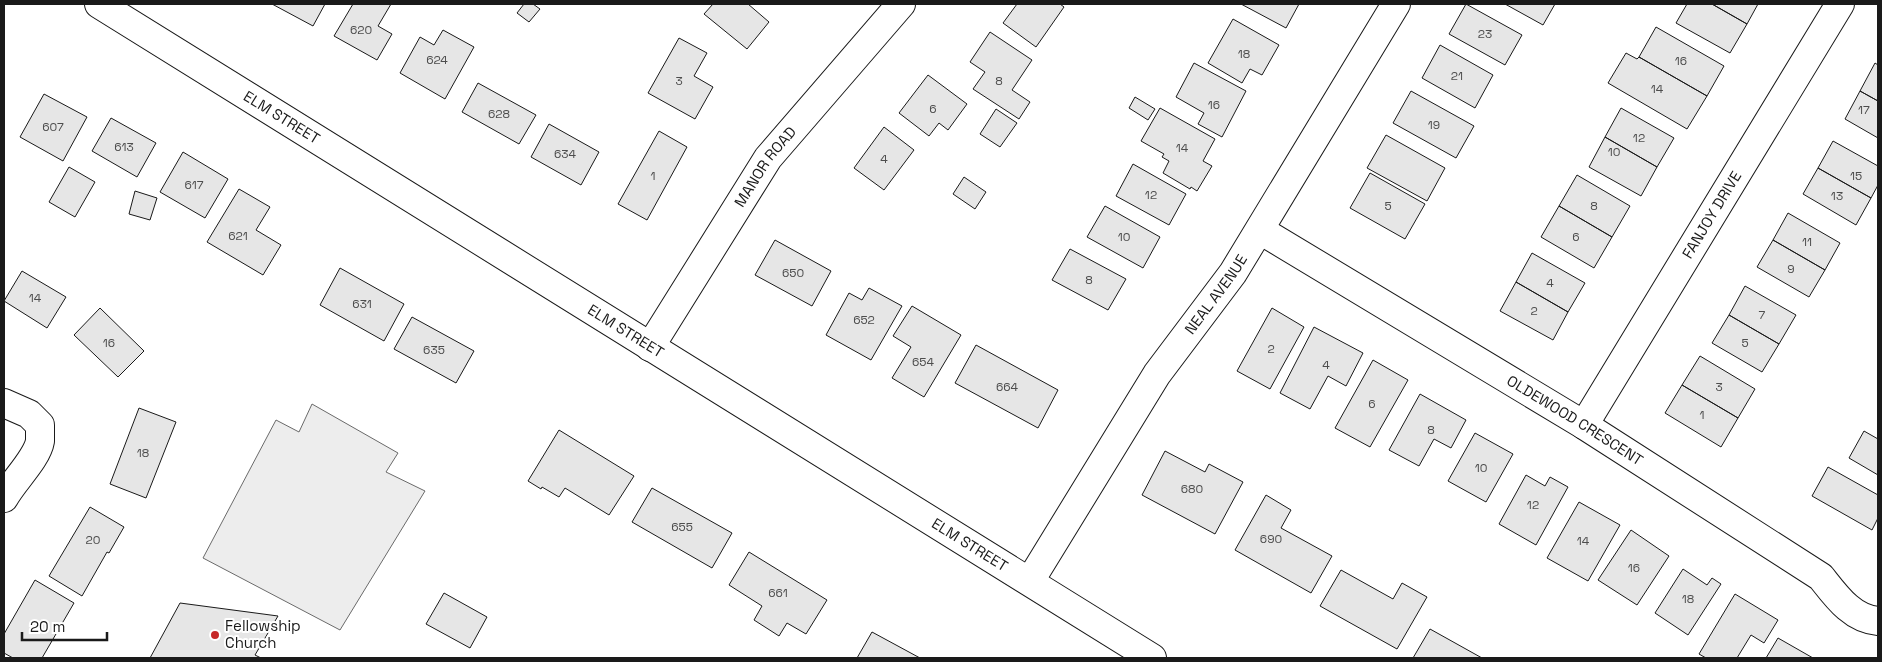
<svg xmlns="http://www.w3.org/2000/svg" width="1882" height="662" viewBox="0 0 1882 662" font-family="'Space Grotesk',sans-serif">
	<style>
		.parking { fill: #ededed; stroke: #6a6a6a }
		.building { fill: #e6e6e6; stroke: #1a1a1a }
		.lines { fill: none; stroke-linecap: round; stroke-linejoin: round }
		.minor-casing { stroke: #1a1a1a; stroke-width: 30 }
		.major-casing { stroke: #1a1a1a; stroke-width: 30 }
		.minor { stroke: #fff; stroke-width: 28 }
		.major { stroke: #fff; stroke-width: 28 }
		.poi-dot { fill: #c62828; stroke: #fff; stroke-width: 2 }
		.labels { text-anchor: middle; stroke-width: 4; stroke-linejoin: round; paint-order: stroke }
		.number-label { font-size: 12px; fill: #4d4d4d }
		.street-label { font-size: 15px; fill: #1a1a1a; stroke: #fff }
		.poi-label { font-size: 15px; fill: #1a1a1a; stroke: #fff; text-anchor: start }
	</style>
	<rect width="100%" height="100%" fill="#fff"/>
	<path class="parking" d="M 312,404 L 398,453 L 386,472 L 425,491 L 340,630 L 203,558 L 276,420 L 299,432 Z"/>
	<path class="building" d="M 272,4 L 325,4 L 313,26 Z
		M 353,4 L 391,4 L 378,26 L 392,34 L 377,60 L 334,36 Z
		M 524,4 L 533,4 L 540,9 L 529,22 L 517,13 Z
		M 713,4 L 748,4 L 769,22 L 747,49 L 704,14 Z
		M 1017,4 L 1060,4 L 1064,7 L 1036,47 L 1003,23 Z
		M 1241,4 L 1299,4 L 1286,28 Z
		M 1466,4 L 1522,35 L 1505,65 L 1449,34 Z
		M 1505,4 L 1555,4 L 1543,25 Z
		M 1687,4 L 1712,4 L 1747,24 L 1730,53 L 1676,23 Z
		M 1712,4 L 1758,4 L 1747,24 Z
		M 1233,19 L 1279,45 L 1262,75 L 1250,69 L 1242,83 L 1208,63 Z
		M 1656,27 L 1724,66 L 1707,96 L 1639,57 Z
		M 443,30 L 474,47 L 445,99 L 400,73 L 420,37 L 434,45 Z
		M 990,32 L 1032,60 L 1012,90 L 1030,102 L 1019,119 L 973,89 L 985,72 L 970,62 Z
		M 679,38 L 707,53 L 694,76 L 713,87 L 695,119 L 648,93 Z
		M 1440,45 L 1493,75 L 1475,108 L 1422,78 Z
		M 1626,53 L 1637,59 L 1639,57 L 1707,96 L 1687,129 L 1608,83 Z
		M 1194,63 L 1246,91 L 1222,137 L 1198,124 L 1204,113 L 1176,97 Z
		M 1875,63 L 1878,65 L 1878,101 L 1860,91 Z
		M 928,75 L 967,104 L 948,130 L 939,123 L 929,136 L 899,113 Z
		M 478,83 L 536,115 L 519,144 L 462,112 Z
		M 1411,91 L 1474,126 L 1456,158 L 1393,123 Z
		M 1860,91 L 1878,101 L 1878,138 L 1845,119 Z
		M 44,94 L 87,117 L 63,161 L 20,137 Z
		M 1135,97 L 1155,109 L 1148,120 L 1129,108 Z
		M 1160,108 L 1215,139 L 1203,161 L 1212,166 L 1197,191 L 1191,187 L 1190,189 L 1163,173 L 1169,161 L 1162,157 L 1164,154 L 1141,141 Z
		M 1621,108 L 1674,138 L 1657,167 L 1605,137 Z
		M 996,109 L 1017,123 L 1000,147 L 980,134 Z
		M 111,118 L 156,143 L 137,177 L 92,151 Z
		M 549,124 L 599,152 L 581,185 L 531,157 Z
		M 884,127 L 914,150 L 884,190 L 854,168 Z
		M 659,131 L 687,147 L 647,220 L 618,204 Z
		M 1386,135 L 1445,168 L 1427,201 L 1367,168 Z
		M 1605,137 L 1657,167 L 1641,196 L 1589,167 Z
		M 1833,141 L 1878,166 L 1878,185 L 1871,198 L 1818,168 Z
		M 183,152 L 228,179 L 205,218 L 160,192 Z
		M 1133,164 L 1186,194 L 1169,225 L 1116,196 Z
		M 69,167 L 95,182 L 75,217 L 49,202 Z
		M 1818,168 L 1871,198 L 1856,225 L 1803,194 Z
		M 1370,173 L 1425,204 L 1405,239 L 1350,208 Z
		M 1577,175 L 1630,206 L 1612,237 L 1559,206 Z
		M 964,177 L 986,192 L 975,209 L 953,194 Z
		M 239,189 L 270,207 L 256,230 L 281,245 L 263,275 L 207,242 Z
		M 135,191 L 157,198 L 150,220 L 129,214 Z
		M 1105,206 L 1160,237 L 1143,268 L 1087,237 Z
		M 1559,206 L 1612,237 L 1594,268 L 1541,237 Z
		M 1788,213 L 1840,243 L 1825,270 L 1773,240 Z
		M 775,240 L 831,271 L 812,306 L 755,275 Z
		M 1773,240 L 1825,270 L 1809,297 L 1757,267 Z
		M 1070,249 L 1126,279 L 1108,310 L 1052,280 Z
		M 1532,253 L 1585,283 L 1568,312 L 1516,282 Z
		M 340,268 L 404,304 L 384,341 L 320,305 Z
		M 22,271 L 66,297 L 47,328 L 4,301 Z
		M 1516,282 L 1568,312 L 1553,340 L 1500,311 Z
		M 1745,286 L 1796,315 L 1779,344 L 1729,315 Z
		M 869,288 L 902,306 L 871,360 L 826,335 L 849,293 L 862,300 Z
		M 912,306 L 961,335 L 924,397 L 892,378 L 911,347 L 893,336 Z
		M 100,308 L 144,351 L 118,377 L 74,335 Z
		M 1272,308 L 1304,327 L 1270,389 L 1237,371 Z
		M 1729,315 L 1779,344 L 1762,372 L 1712,343 Z
		M 412,317 L 474,351 L 456,383 L 394,349 Z
		M 1314,327 L 1363,353 L 1346,386 L 1328,376 L 1310,409 L 1280,393 Z
		M 976,345 L 1058,390 L 1038,428 L 955,383 Z
		M 1700,356 L 1755,389 L 1738,418 L 1682,385 Z
		M 1373,360 L 1408,380 L 1370,447 L 1335,428 Z
		M 1682,385 L 1738,418 L 1721,447 L 1665,413 Z
		M 1420,394 L 1466,420 L 1451,448 L 1434,439 L 1419,466 L 1389,450 Z
		M 139,408 L 176,422 L 146,498 L 110,484 Z
		M 559,430 L 634,476 L 609,515 L 565,488 L 559,497 L 542,487 L 541,489 L 528,481 Z
		M 1864,431 L 1878,439 L 1878,475 L 1849,458 Z
		M 1475,433 L 1513,454 L 1486,502 L 1448,481 Z
		M 1165,451 L 1205,472 L 1209,464 L 1243,482 L 1215,534 L 1142,495 Z
		M 1828,467 L 1878,495 L 1878,518 L 1872,530 L 1812,496 Z
		M 1526,475 L 1545,486 L 1550,477 L 1568,487 L 1536,545 L 1499,524 Z
		M 652,488 L 732,533 L 712,568 L 632,522 Z
		M 1266,495 L 1291,510 L 1281,528 L 1332,556 L 1311,593 L 1235,550 Z
		M 1579,502 L 1620,525 L 1588,581 L 1547,558 Z
		M 90,507 L 124,527 L 109,553 L 107,552 L 82,596 L 49,576 Z
		M 1631,530 L 1669,556 L 1637,605 L 1598,580 Z
		M 749,552 L 827,600 L 806,634 L 787,623 L 779,636 L 754,620 L 762,606 L 729,585 Z
		M 1683,569 L 1707,585 L 1712,578 L 1721,584 L 1688,635 L 1655,613 Z
		M 1341,570 L 1393,599 L 1402,583 L 1427,597 L 1397,649 L 1320,606 Z
		M 35,580 L 74,603 L 42,658 L 13,658 L 4,653 L 4,634 Z
		M 444,593 L 487,617 L 470,648 L 426,624 Z
		M 1735,594 L 1778,620 L 1764,643 L 1751,635 L 1737,658 L 1706,658 L 1699,654 Z
		M 180,603 L 278,616 L 255,655 L 261,658 L 150,658 Z
		M 1430,629 L 1482,658 L 1413,658 Z
		M 872,632 L 920,658 L 857,658 Z
		M 1778,638 L 1813,658 L 1766,658 Z"/>
	<g class="lines">
		<g class="minor-casing">
			<g id="minor">
				<path id="s1" d="M 1260,230 L 1584,425 L 1821,577 C 1836,596 1852,619 1878,621"/>
				<path id="s2" d="M 650,347 L 768,158 L 901,4"/>
				<path d="M 4,403 L 29,414 L 40,425 C 40,430 40,436 40,441 C 37,459 13,481 4,498"/>
				<path id="s3" d="M 1584,425 L 1840,4"/>
				<path id="s4" d="M 1030,581 L 1157,374 L 1233,273 L 1396,4"/>
			</g>
		</g>
		<g class="major-casing">
			<g id="major">
				<path id="s5" d="M 99,4 L 1152,658"/>
			</g>
		</g>
		<use href="#minor" class="minor"/>
		<use href="#major" class="major"/>
	</g>
	<circle class="poi-dot" cx="215" cy="635" r="5"/>
	<g class="labels">
		<g class="number-label">
			<text x="361" y="34">620</text>
			<text x="1485" y="38">23</text>
			<text x="1244" y="58">18</text>
			<text x="437" y="64">624</text>
			<text x="1681" y="65">16</text>
			<text x="1457" y="80">21</text>
			<text x="679" y="85">3</text>
			<text x="999" y="85">8</text>
			<text x="1657" y="93">14</text>
			<text x="1214" y="109">16</text>
			<text x="933" y="113">6</text>
			<text x="1864" y="114">17</text>
			<text x="499" y="118">628</text>
			<text x="1434" y="129">19</text>
			<text x="53" y="131">607</text>
			<text x="1639" y="142">12</text>
			<text x="124" y="151">613</text>
			<text x="1182" y="152">14</text>
			<text x="1614" y="156">10</text>
			<text x="565" y="158">634</text>
			<text x="884" y="163">4</text>
			<text x="653" y="180">1</text>
			<text x="1856" y="180">15</text>
			<text x="194" y="189">617</text>
			<text x="1151" y="199">12</text>
			<text x="1837" y="200">13</text>
			<text x="1388" y="210">5</text>
			<text x="1594" y="210">8</text>
			<text x="238" y="240">621</text>
			<text x="1124" y="241">10</text>
			<text x="1576" y="241">6</text>
			<text x="1807" y="246">11</text>
			<text x="1791" y="273">9</text>
			<text x="793" y="277">650</text>
			<text x="1089" y="284">8</text>
			<text x="1550" y="287">4</text>
			<text x="35" y="302">14</text>
			<text x="362" y="308">631</text>
			<text x="1534" y="315">2</text>
			<text x="1762" y="319">7</text>
			<text x="864" y="324">652</text>
			<text x="109" y="347">16</text>
			<text x="1745" y="347">5</text>
			<text x="1271" y="353">2</text>
			<text x="434" y="354">635</text>
			<text x="923" y="366">654</text>
			<text x="1326" y="369">4</text>
			<text x="1007" y="391">664</text>
			<text x="1719" y="391">3</text>
			<text x="1372" y="408">6</text>
			<text x="1702" y="419">1</text>
			<text x="1431" y="434">8</text>
			<text x="143" y="457">18</text>
			<text x="1481" y="472">10</text>
			<text x="1192" y="493">680</text>
			<text x="1533" y="509">12</text>
			<text x="682" y="531">655</text>
			<text x="1271" y="543">690</text>
			<text x="93" y="544">20</text>
			<text x="1583" y="545">14</text>
			<text x="1634" y="572">16</text>
			<text x="778" y="597">661</text>
			<text x="1688" y="603">18</text>
		</g>
		<g class="street-label">
			<text dy="5" stroke="none"><textPath href="#s5" startOffset="215">ELM STREET</textPath></text>
			<text dy="5" stroke="none"><textPath href="#s2" startOffset="214">MANOR ROAD</textPath></text>
			<text dy="5" stroke="none"><textPath href="#s3" startOffset="246">FANJOY DRIVE</textPath></text>
			<text dy="5" stroke="none"><textPath href="#s4" startOffset="342">NEAL AVENUE</textPath></text>
			<text dy="5" stroke="none"><textPath href="#s5" startOffset="620">ELM STREET</textPath></text>
			<text dy="5" stroke="none"><textPath href="#s1" startOffset="368">OLDEWOOD CRESCENT</textPath></text>
			<text dy="5" stroke="none"><textPath href="#s5" startOffset="1025">ELM STREET</textPath></text>
		</g>
		<g class="poi-label">
			<text x="225" y="631">Fellowship<tspan x="225" dy="17">Church</tspan></text>
		</g>
	</g>
	<rect width="1882" height="662" fill="none" stroke="#1a1a1a" stroke-width="10"/>
	<path d="M22 632v8h85v-8" fill="none" stroke="#1a1a1a" stroke-width="2.5"/>
	<text x="30" y="632" font-size="15" fill="#1a1a1a" stroke="#ffffff" stroke-width="4" paint-order="stroke">20 m</text>
</svg>
